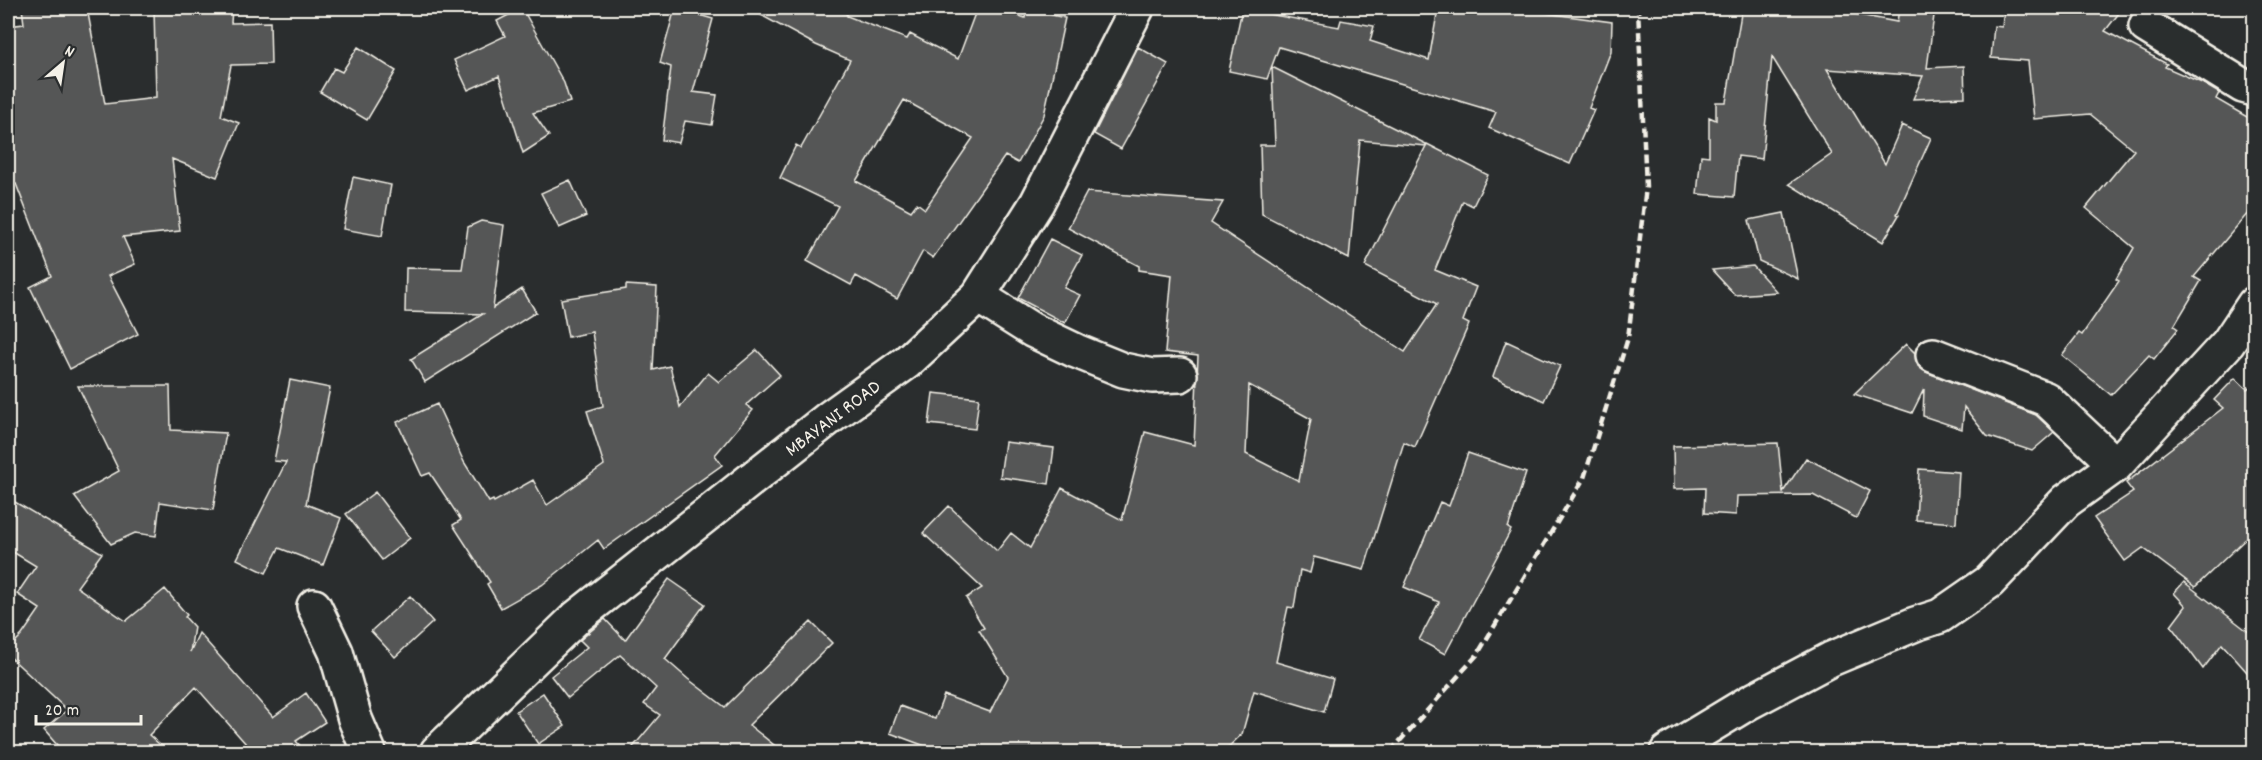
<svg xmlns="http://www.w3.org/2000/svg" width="2262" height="760" viewBox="0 0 2262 760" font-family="Dekko,sans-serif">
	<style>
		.building { fill: #555756; stroke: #f4f1e8; stroke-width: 1.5; fill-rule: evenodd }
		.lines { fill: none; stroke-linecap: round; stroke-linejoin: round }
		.minor-casing { stroke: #f4f1e8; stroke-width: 38 }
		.minor { stroke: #2a2d2e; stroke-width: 33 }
		.rail { stroke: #f4f1e8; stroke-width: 4.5; stroke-dasharray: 9 4.5; stroke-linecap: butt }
		.labels { text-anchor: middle; stroke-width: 6; stroke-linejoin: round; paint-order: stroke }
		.street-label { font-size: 20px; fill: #f4f1e8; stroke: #2a2d2e }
	</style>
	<rect width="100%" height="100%" fill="#2a2d2e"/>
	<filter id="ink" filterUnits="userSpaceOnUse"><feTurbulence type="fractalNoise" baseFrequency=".0167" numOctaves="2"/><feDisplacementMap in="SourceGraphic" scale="12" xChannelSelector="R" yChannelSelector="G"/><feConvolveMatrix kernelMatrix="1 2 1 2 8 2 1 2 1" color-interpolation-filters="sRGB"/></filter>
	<g filter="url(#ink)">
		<path class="building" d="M 22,8 L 87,8 L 105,104 L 156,98 L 154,8 L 232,8 L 231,23 L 270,22 L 271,64 L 231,65 L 221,116 L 239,123 L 217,177 L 172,159 L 180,231 L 123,237 L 135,264 L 108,276 L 138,334 L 70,369 L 30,287 L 52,276 L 16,184 L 8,186 L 8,26 L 24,24 Z
			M 522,8 L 564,83 L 570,102 L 533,113 L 549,136 L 523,153 L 499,76 L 468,90 L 454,60 L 505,36 L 497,21 Z
			M 675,8 L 713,19 L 693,92 L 717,95 L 712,125 L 685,121 L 679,143 L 662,140 L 671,67 L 660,63 Z
			M 748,8 L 830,8 L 847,14 L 847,16 L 907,39 L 910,34 L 958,59 L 977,8 L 998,8 L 1025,18 L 1027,9 L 1065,18 L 1044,115 L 1018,163 L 1005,156 L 933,258 L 923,251 L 897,299 L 856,276 L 851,285 L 807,261 L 838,206 L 780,178 L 796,145 L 801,148 L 850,60 L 816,45 ZM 904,100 L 973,138 L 925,209 L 917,203 L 911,211 L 856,181 Z
			M 1438,8 L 1508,8 L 1612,22 L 1611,51 L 1589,108 L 1594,110 L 1570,164 L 1489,128 L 1496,112 L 1279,47 L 1267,79 L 1229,71 L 1242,9 L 1339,27 L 1341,20 L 1374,26 L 1370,41 L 1429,60 Z
			M 1742,8 L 1822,8 L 1897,22 L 1899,8 L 1935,8 L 1927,68 L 1964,66 L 1965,97 L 1913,99 L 1923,76 L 1827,69 L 1885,164 L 1902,125 L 1931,138 L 1897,214 L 1899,215 L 1883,242 L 1789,184 L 1832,154 L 1772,57 L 1762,159 L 1738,156 L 1734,197 L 1697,194 L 1701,155 L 1709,156 L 1709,117 L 1716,120 L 1716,102 L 1726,102 Z
			M 2004,8 L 2123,8 L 2105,31 L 2167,64 L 2165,67 L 2202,83 L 2219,93 L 2216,99 L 2254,121 L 2254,206 L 2194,277 L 2201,281 L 2174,326 L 2178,329 L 2154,359 L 2149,355 L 2111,395 L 2062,355 L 2079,333 L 2082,335 L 2119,281 L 2116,279 L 2134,248 L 2086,208 L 2134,150 L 2090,114 L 2034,119 L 2028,61 L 1991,58 L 1994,26 L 2002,27 Z
			M 358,47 L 396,71 L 367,120 L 320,92 L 334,68 L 342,72 Z
			M 1138,47 L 1168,64 L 1121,149 L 1094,134 Z
			M 1272,67 L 1426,144 L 1426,146 L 1360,140 L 1349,259 L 1262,214 L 1260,145 L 1275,145 Z
			M 1427,144 L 1488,175 L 1473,206 L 1463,201 L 1435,270 L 1476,287 L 1463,321 L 1469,324 L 1415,447 L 1404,442 L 1364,570 L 1314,557 L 1310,573 L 1300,570 L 1294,608 L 1288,607 L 1276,662 L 1333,679 L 1324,712 L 1254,691 L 1242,734 L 1222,753 L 922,753 L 925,746 L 890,733 L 900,706 L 935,719 L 944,695 L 990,712 L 1008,677 L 979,630 L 984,628 L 966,598 L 982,588 L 923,533 L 949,506 L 997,551 L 1011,533 L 1030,548 L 1062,488 L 1122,520 L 1145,432 L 1194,445 L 1198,356 L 1165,352 L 1172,275 L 1139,270 L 1139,266 L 1068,228 L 1087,192 L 1223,202 L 1211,223 L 1405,352 L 1437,304 L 1365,266 ZM 1249,385 L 1311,419 L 1299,481 L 1246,454 Z
			M 353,177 L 391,185 L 382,236 L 343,229 Z
			M 570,180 L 586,216 L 559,228 L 541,193 Z
			M 1784,213 L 1798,279 L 1759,261 L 1749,220 Z
			M 481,221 L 504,225 L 493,308 L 522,289 L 536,312 L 425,382 L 411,359 L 483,314 L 405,312 L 406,268 L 462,269 L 468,227 Z
			M 1050,239 L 1082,255 L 1064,288 L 1080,295 L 1065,323 L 1018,298 Z
			M 1753,266 L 1777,292 L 1735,295 L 1712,270 Z
			M 626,285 L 657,287 L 653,370 L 670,366 L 680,407 L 708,373 L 719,382 L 757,350 L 780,375 L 746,405 L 753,410 L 715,455 L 722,465 L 604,549 L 598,540 L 542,585 L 501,608 L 487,584 L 490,582 L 453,525 L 461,520 L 430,473 L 422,476 L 397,422 L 437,404 L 464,462 L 489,502 L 493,500 L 494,502 L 533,480 L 547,505 L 604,465 L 587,411 L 603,406 L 592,332 L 568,337 L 561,299 L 626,289 Z
			M 1506,341 L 1560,366 L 1544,401 L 1493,377 Z
			M 1906,344 L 1915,353 L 1918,366 L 1926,372 L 2036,415 L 2054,432 L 2032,451 L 1987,436 L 1964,407 L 1962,429 L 1923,416 L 1924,389 L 1912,413 L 1854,394 Z
			M 2235,378 L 2247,389 L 2254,383 L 2254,531 L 2195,587 L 2143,548 L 2125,561 L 2094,518 L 2133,492 L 2126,483 L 2223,408 L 2214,400 Z
			M 290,380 L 330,388 L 306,504 L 341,518 L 323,565 L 279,548 L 266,573 L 237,559 L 286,462 L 274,461 Z
			M 78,386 L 170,386 L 171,430 L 226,433 L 213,510 L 160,502 L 156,536 L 135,533 L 111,544 L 74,496 L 119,471 Z
			M 933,393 L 979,398 L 975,429 L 929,424 Z
			M 1005,442 L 1054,448 L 1049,484 L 1000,477 Z
			M 1778,443 L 1783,492 L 1806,458 L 1870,491 L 1856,518 L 1813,495 L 1737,496 L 1736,515 L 1704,513 L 1705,488 L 1674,489 L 1673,446 Z
			M 1468,453 L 1526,473 L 1508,528 L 1511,530 L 1445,654 L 1419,640 L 1439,602 L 1404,587 L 1440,502 L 1449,506 Z
			M 1919,469 L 1959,472 L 1956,523 L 1916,520 Z
			M 375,492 L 410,538 L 382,560 L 346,514 Z
			M 8,498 L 102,553 L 77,587 L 126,621 L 165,589 L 187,615 L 185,617 L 194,627 L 190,652 L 199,633 L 273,717 L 306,693 L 325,722 L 296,741 L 306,753 L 254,753 L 196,687 L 149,735 L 169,753 L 64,753 L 44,730 L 67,710 L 8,655 L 8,649 L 22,635 L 40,609 L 17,594 L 36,566 L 8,549 Z
			M 669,579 L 705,604 L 665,659 L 688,679 L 725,707 L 811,622 L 832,643 L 749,725 L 784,753 L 628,753 L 660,715 L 644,704 L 656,688 L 620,655 L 568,698 L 551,676 L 587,647 L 580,640 L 605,619 L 625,640 Z
			M 2184,582 L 2254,636 L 2254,680 L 2222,644 L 2203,669 L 2171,626 L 2186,606 L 2174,593 Z
			M 410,596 L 433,622 L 395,657 L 371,631 Z
			M 543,693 L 565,726 L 538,744 L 516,711 Z"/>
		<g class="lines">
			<g class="minor-casing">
				<path id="minor" d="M 2146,26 L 2243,86 L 2254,89
					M 978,296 L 1032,330 L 1076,351 L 1123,370 L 1152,376 L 1180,375
					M 1933,355 L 2046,399 L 2116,465
					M 314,606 L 336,652 L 355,719 L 369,752
					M 437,752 L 577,617 L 829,418 L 907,362 L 978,296 L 1037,203 L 1137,8
					M 1667,752 L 1748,703 L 1831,659 L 1915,624 L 1940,616 L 1989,582 L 2066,501 L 2116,465 L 2228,343 L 2254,304"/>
			</g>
			<use href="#minor" class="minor"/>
			<path class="rail" d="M 1390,752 L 1477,655 L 1584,478 L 1628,338 L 1646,187 L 1638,8"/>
		</g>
	</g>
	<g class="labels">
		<g class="street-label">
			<text transform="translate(832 417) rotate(-37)" y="7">MBAYANI ROAD</text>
		</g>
	</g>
	<rect width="2262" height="760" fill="none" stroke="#2a2d2e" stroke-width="30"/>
	<rect x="15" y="15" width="2232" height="730" fill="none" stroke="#f4f1e8" stroke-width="2" filter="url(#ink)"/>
	<g transform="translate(63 63) rotate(29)" stroke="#2a2d2e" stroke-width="4.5" paint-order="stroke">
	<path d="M0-4.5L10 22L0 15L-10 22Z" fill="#f4f1e8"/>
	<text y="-9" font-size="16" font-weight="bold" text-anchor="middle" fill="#f4f1e8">N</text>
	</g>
	<path d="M36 715v9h105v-9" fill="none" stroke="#f4f1e8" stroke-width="3"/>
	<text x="45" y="715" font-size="18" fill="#f4f1e8" stroke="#2a2d2e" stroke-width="4.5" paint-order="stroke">20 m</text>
</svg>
